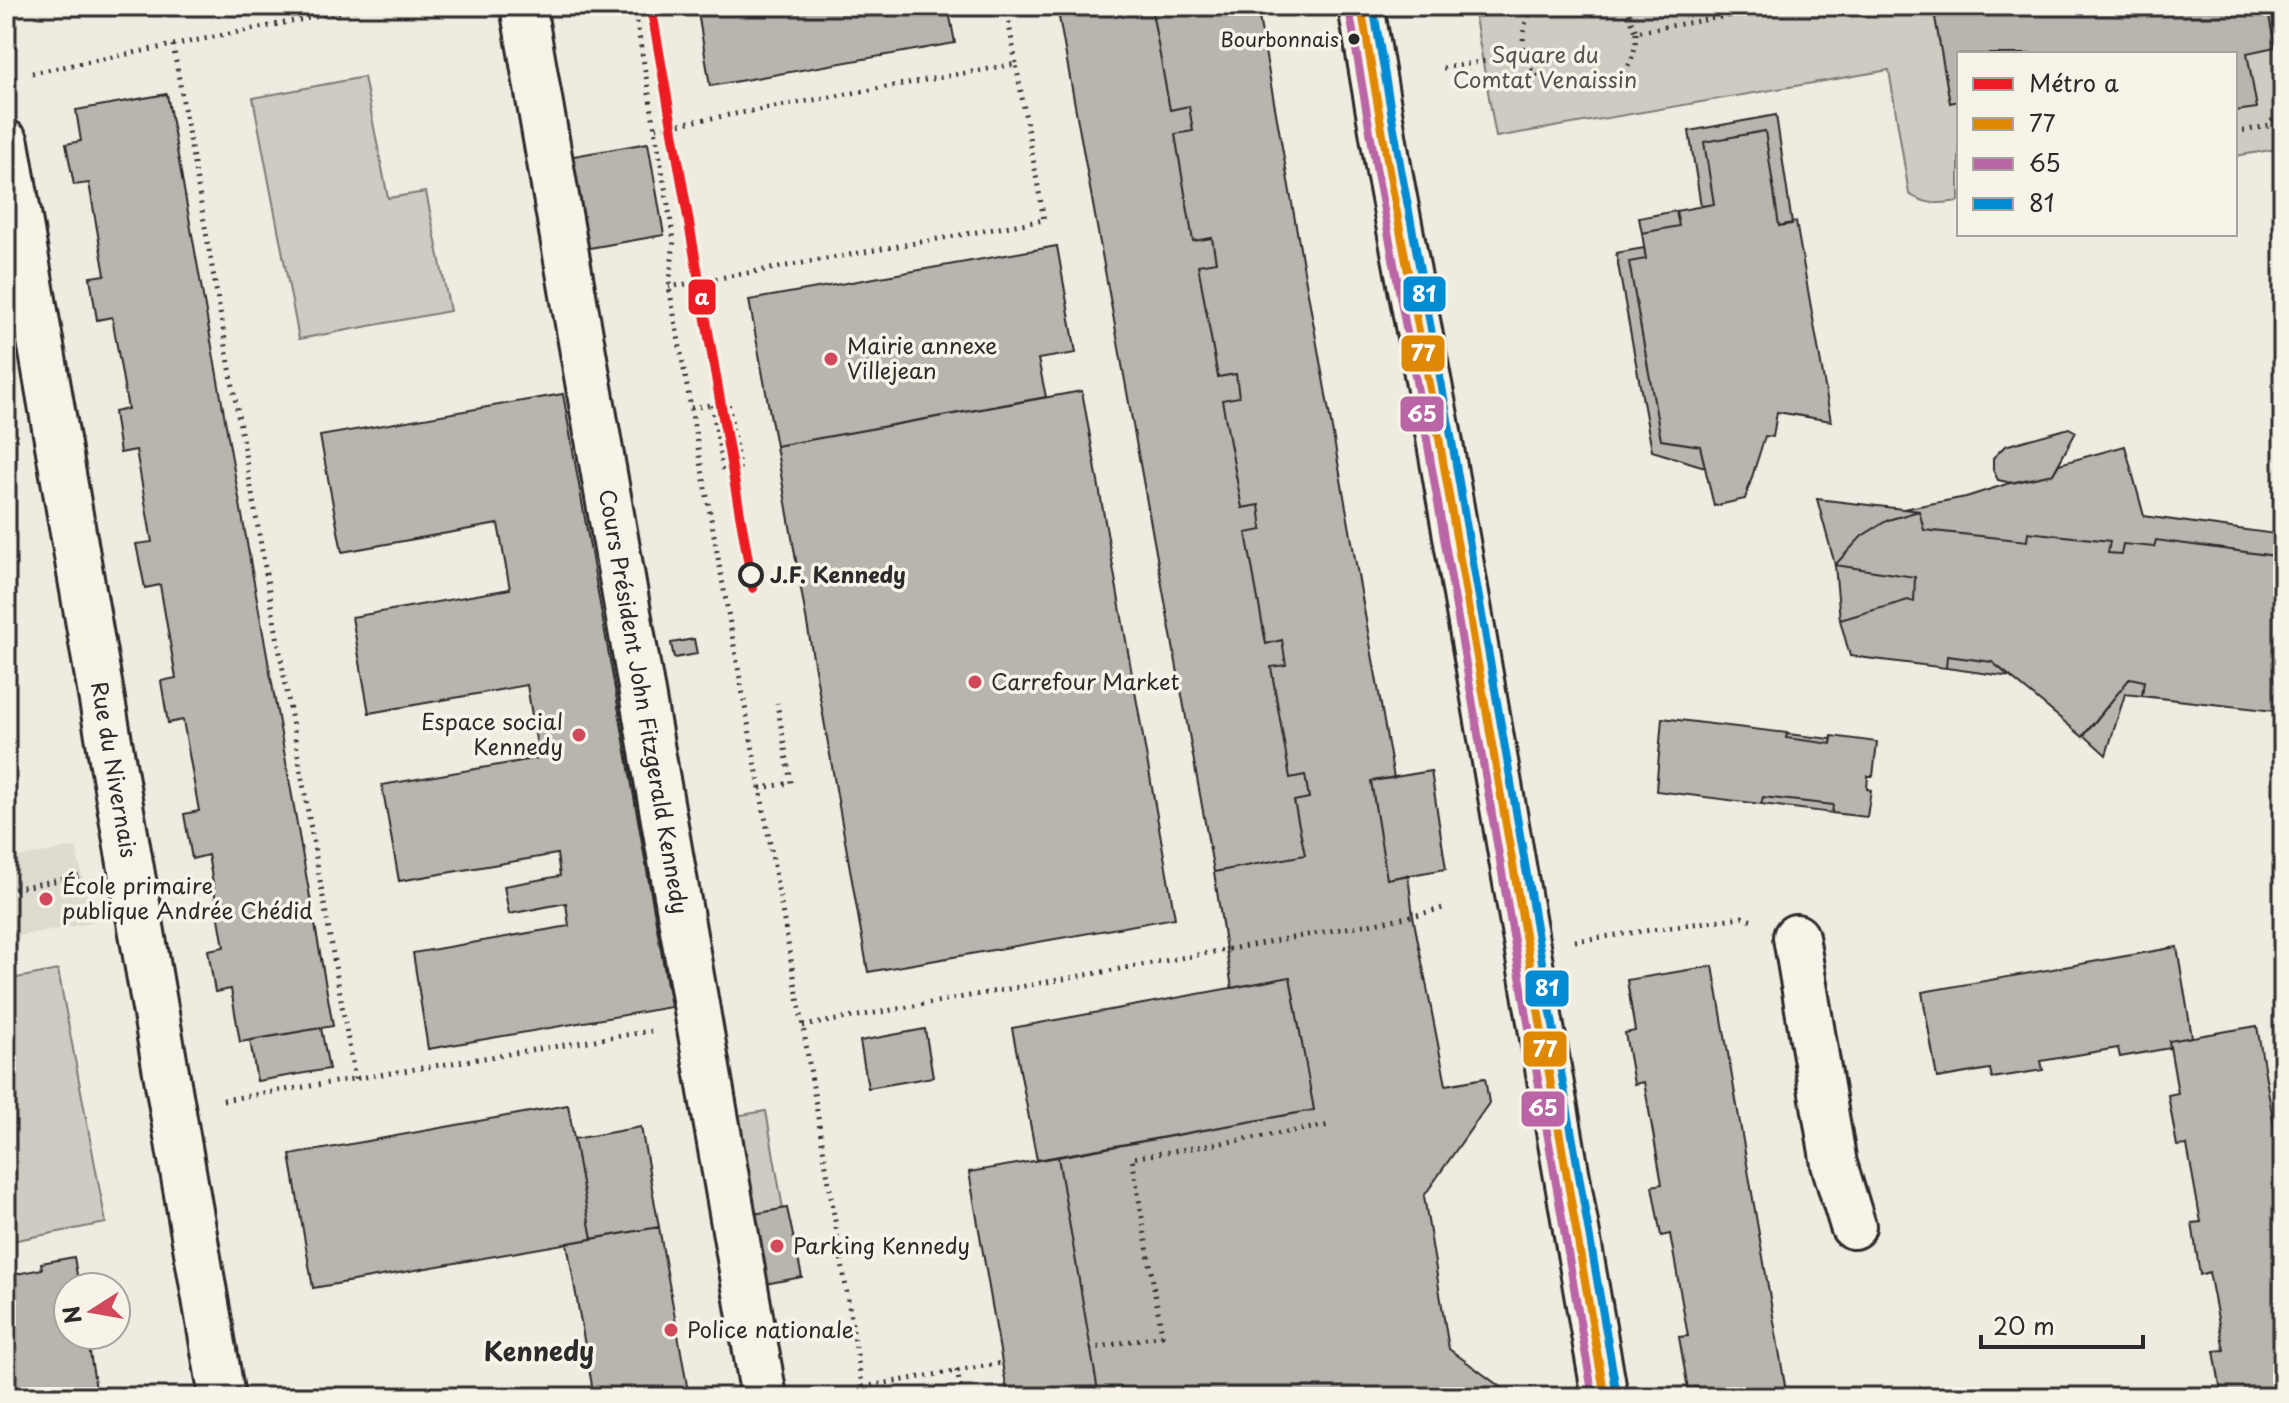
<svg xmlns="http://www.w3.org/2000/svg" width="2289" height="1403" viewBox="0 0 2289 1403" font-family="'Playpen Sans',sans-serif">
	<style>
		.built { fill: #dedbd1 }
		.green { fill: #cfcbc2; stroke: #7d7b76; stroke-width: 2 }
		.building { fill: #b8b5ae; stroke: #2b2b2b; stroke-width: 2 }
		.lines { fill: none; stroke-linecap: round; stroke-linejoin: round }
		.minor-casing { stroke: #2b2b2b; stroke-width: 50 }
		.path { stroke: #2b2b2b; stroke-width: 5; stroke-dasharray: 2 6; stroke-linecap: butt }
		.minor { stroke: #f7f3e8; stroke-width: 44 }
		.bus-1-casing { stroke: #f7f3e8; stroke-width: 14 }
		.bus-2-casing { stroke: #f7f3e8; stroke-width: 14 }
		.bus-3-casing { stroke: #f7f3e8; stroke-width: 14 }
		.bus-1 { stroke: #df8804; stroke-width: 8 }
		.bus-2 { stroke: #ba65a5; stroke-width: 8 }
		.bus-3 { stroke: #008bd2; stroke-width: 8 }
		.metro-1-casing { stroke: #f7f3e8; stroke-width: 16 }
		.metro-1 { stroke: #ed1c24; stroke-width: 10 }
		.bus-dot { fill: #2b2b2b; stroke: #f7f3e8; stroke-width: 3 }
		.poi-dot { fill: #d1495b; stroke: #f7f3e8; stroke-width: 3 }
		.stop-dot { fill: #f7f3e8; stroke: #2b2b2b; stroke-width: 4 }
		.labels { text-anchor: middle; stroke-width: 7; stroke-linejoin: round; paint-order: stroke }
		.bus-label { font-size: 20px; fill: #2b2b2b; stroke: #f7f3e8; text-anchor: end }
		.park-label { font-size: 22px; fill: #545351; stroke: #f7f3e8 }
		.poi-label { font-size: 22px; fill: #2b2b2b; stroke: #f7f3e8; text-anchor: start }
		.stop-label { font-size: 22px; font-weight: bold; fill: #2b2b2b; stroke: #f7f3e8; text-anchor: start }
		.street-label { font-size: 22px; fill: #2b2b2b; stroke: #f7f3e8 }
		.quarter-label { font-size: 26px; font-weight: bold; fill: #2b2b2b; stroke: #f7f3e8 }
		.line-badge { stroke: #f7f3e8; stroke-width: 3 }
		.badge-label { font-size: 22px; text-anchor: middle; font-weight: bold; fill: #fff }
	</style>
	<rect width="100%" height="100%" fill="#efebe0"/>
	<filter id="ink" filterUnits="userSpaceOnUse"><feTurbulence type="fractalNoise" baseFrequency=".0125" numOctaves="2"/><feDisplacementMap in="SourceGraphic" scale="16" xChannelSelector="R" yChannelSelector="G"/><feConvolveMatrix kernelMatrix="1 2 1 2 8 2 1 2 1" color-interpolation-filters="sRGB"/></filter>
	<g filter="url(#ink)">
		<path class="built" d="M 76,847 L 92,923 L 6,938 L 6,859 Z"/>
		<path class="green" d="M 1473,6 L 2283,6 L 2283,148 L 2235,156 L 2235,54 L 1959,54 L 1959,201 C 1940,204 1925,205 1909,194 L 1889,70 L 1496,137 Z
			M 364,77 L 388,198 L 426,192 L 450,311 L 299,339 L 253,98 Z
			M 58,970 L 106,1223 L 6,1242 L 6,980 Z
			M 766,1111 L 783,1209 L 754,1214 L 735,1116 Z"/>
		<path class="building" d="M 697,6 L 948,6 L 955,43 L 710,86 Z
			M 1057,6 L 1151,6 L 1170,110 L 1189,106 L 1193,131 L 1175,134 L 1193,241 L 1212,238 L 1216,262 L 1198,265 L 1218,377 L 1236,374 L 1239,397 L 1222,400 L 1242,508 L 1259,505 L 1262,530 L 1246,533 L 1266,644 L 1282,640 L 1286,665 L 1271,667 L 1290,778 L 1305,775 L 1309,798 L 1294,801 L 1305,855 L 1214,872 Z
			M 1151,6 L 1257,6 L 1394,778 L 1371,781 L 1387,879 L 1408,875 L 1413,916 L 1446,1085 L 1485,1078 L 1489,1103 L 1424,1196 L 1449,1349 L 1514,1397 L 1099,1397 L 1058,1157 L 1314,1110 L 1290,977 L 1232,988 L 1214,872 L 1305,855 L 1294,801 L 1309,798 L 1305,775 L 1290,778 L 1271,667 L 1286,665 L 1282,640 L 1266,644 L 1246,533 L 1262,530 L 1259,505 L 1242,508 L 1222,400 L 1239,397 L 1236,374 L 1218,377 L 1198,265 L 1216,262 L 1212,238 L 1193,241 L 1175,134 L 1193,131 L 1189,106 L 1170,110 Z
			M 1933,6 L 2267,6 L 2275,47 L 2247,53 L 2257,108 L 2235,111 L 2235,54 L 1959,54 L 1959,101 L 1950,103 Z
			M 167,94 L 333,1026 L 240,1042 L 231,989 L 215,992 L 208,950 L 224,947 L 208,855 L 192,859 L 184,814 L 199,811 L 183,720 L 168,723 L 161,681 L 176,678 L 160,585 L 145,588 L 136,544 L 152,542 L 136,450 L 120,453 L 114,412 L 128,409 L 112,317 L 97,320 L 90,277 L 105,275 L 89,183 L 74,185 L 66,144 L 81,141 L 76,110 Z
			M 1776,115 L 1792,224 L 1779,226 L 1765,131 L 1704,142 L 1714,204 L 1701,206 L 1689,131 Z
			M 1765,131 L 1779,226 L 1796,222 L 1831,421 L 1777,412 L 1773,437 L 1765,436 L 1745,499 L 1714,506 L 1700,446 L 1661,440 L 1629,262 L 1646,259 L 1642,233 L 1679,226 L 1676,211 L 1714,204 L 1704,142 Z
			M 648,143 L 664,235 L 578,250 L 562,158 Z
			M 1676,211 L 1679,226 L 1642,233 L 1639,218 Z
			M 1057,246 L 1076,353 L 1038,359 L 1046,397 L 776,446 L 749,300 Z
			M 1644,248 L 1646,259 L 1629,262 L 1661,440 L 1700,446 L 1705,467 L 1652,451 L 1616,253 Z
			M 1082,391 L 1175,918 L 868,972 L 776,446 Z
			M 563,394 L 671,1007 L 428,1049 L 413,953 L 569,926 L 566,903 L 509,914 L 504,886 L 560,876 L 557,854 L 399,881 L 382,785 L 539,758 L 527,685 L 369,713 L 352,617 L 510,589 L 498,524 L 342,552 L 320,436 Z
			M 2069,428 L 2076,432 L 2053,474 L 2012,483 L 1998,480 L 1993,470 L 1993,458 L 2005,446 Z
			M 2125,446 L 2144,516 L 2283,535 L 2283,557 L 2156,540 L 2154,547 L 2123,544 L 2121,554 L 2108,553 L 2110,541 L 2028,532 L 2027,541 L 1924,530 L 1919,511 L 1903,509 L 1966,497 L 2010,483 L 2053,474 L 2059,464 Z
			M 1817,499 L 1903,509 L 1919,511 L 1888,520 L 1862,536 L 1835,565 Z
			M 1919,511 L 1924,530 L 2027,541 L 2028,532 L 2110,541 L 2108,553 L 2121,554 L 2123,544 L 2154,547 L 2156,540 L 2283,557 L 2283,712 L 2142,696 L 2144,681 L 2130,678 L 2083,737 L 1992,662 L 1947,656 L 1946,668 L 1850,656 L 1840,620 L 1908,600 L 1914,602 L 1915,577 L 1835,565 L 1862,536 L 1888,520 Z
			M 1835,565 L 1915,577 L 1914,602 L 1908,600 L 1840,620 Z
			M 694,639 L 697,654 L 674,658 L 671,643 Z
			M 1947,656 L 1992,662 L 2011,677 L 1946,668 Z
			M 2130,678 L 2144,681 L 2142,696 L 2125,694 L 2106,755 L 2084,735 Z
			M 1662,718 L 1787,733 L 1786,738 L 1831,744 L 1832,736 L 1877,742 L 1873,776 L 1868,776 L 1867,789 L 1871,790 L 1867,817 L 1832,813 L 1833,805 L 1763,797 L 1761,804 L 1656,791 Z
			M 1787,734 L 1832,739 L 1831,744 L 1786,738 Z
			M 1431,771 L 1446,869 L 1387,879 L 1371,781 Z
			M 1763,797 L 1833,805 L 1832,813 L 1761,804 Z
			M 2177,947 L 2192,1037 L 2169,1041 L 2170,1048 L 2120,1057 L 2118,1048 L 2041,1061 L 2043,1070 L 1992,1078 L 1990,1069 L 1937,1078 L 1922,992 Z
			M 1713,966 L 1787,1397 L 1698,1397 L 1697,1387 L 1688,1389 L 1679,1337 L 1688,1336 L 1670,1234 L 1661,1236 L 1652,1186 L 1662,1184 L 1644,1082 L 1634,1084 L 1625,1033 L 1635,1031 L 1627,980 Z
			M 1290,977 L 1314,1110 L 1037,1160 L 1012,1028 Z
			M 2257,1026 L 2283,1178 L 2283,1397 L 2222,1397 L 2214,1351 L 2224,1350 L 2209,1272 L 2200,1275 L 2192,1223 L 2201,1222 L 2187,1145 L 2177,1146 L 2168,1095 L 2178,1093 L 2169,1041 Z
			M 321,1028 L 329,1069 L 257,1081 L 250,1040 Z
			M 925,1029 L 933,1077 L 868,1088 L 860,1041 Z
			M 568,1105 L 592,1239 L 313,1288 L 290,1155 Z
			M 641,1127 L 659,1227 L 592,1239 L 574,1139 Z
			M 1058,1157 L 1099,1397 L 1008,1397 L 969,1172 Z
			M 787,1208 L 802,1277 L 765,1284 L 754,1214 Z
			M 659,1227 L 689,1397 L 594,1397 L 567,1243 Z
			M 74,1257 L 79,1287 L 68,1287 L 68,1335 L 87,1335 L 97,1395 L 83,1397 L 6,1397 L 6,1276 L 42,1269 L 41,1263 Z"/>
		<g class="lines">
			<g class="minor-casing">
				<g id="minor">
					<path id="s1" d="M 523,6 L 764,1397"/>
					<path d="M 1361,6 L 1389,171 L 1438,432 L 1605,1397"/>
					<path id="s2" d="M 6,143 L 222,1397"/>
					<path d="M 1796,937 L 1834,1164 L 1853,1226"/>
				</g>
			</g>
			<path class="path" d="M 634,6 L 674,240 L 669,287 L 803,1026 L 864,1397
				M 1006,6 L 1016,64
				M 1626,6 L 1636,32 L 1784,6
				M 2278,6 L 2283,33
				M 173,45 L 355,1079
				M 1523,55 C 1535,81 1554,93 1583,90 C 1618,85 1636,68 1636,32
				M 1443,68 L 1523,55 C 1523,37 1522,19 1536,6
				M 32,73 L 370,6
				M 656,128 L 1016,64 L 1044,220 L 669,287
				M 2235,132 L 2269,126 L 2283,102
				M 712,405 L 724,473
				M 691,408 L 728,402 L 740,472
				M 760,788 L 791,783 L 777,703
				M 6,890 L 81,876
				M 1575,941 L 1742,917 L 1751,920
				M 803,1026 L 1413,916 L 1447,907
				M 223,1100 L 651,1031
				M 1090,1349 L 1162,1335 L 1132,1158 L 1330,1125
				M 957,1370 L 962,1397
				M 863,1387 L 1002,1363"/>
			<use href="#minor" class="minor"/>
			<g class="bus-1-casing">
				<path id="bus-1" d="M 1361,6 L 1389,171 L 1438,432 L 1605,1397"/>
			</g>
			<g class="bus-2-casing">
				<path id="bus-2" d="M 1349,8 L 1377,173 L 1426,434 L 1593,1397"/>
			</g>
			<g class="bus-3-casing">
				<path id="bus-3" d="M 1373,6 L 1401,169 L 1450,430 L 1617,1395"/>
			</g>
			<use href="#bus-1" class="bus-1"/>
			<use href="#bus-2" class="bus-2"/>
			<use href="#bus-3" class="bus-3"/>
			<g class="metro-1-casing">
				<path id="metro-1" d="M 651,6 L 753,588"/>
			</g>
			<use href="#metro-1" class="metro-1"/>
		</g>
	</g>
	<circle class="bus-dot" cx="1354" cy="39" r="7"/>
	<g class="poi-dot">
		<circle cx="831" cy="359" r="8"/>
		<circle cx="975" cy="682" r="8"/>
		<circle cx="579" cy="735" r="8"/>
		<circle cx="46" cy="899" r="8"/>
		<circle cx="777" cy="1246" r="8"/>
		<circle cx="671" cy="1330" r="8"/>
	</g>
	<circle class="stop-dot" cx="751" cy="575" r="11"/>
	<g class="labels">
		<g class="bus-label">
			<text x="1339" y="47">Bourbonnais</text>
		</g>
		<g class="park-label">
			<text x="1545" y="63">Square du<tspan x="1545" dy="25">Comtat Venaissin</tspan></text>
		</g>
		<g class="poi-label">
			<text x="847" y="354">Mairie annexe<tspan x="847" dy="25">Villejean</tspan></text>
			<text x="991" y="690">Carrefour Market</text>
			<text x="563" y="730" text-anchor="end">Espace social<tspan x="563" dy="25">Kennedy</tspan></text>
			<text x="62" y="894">École primaire<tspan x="62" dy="25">publique Andrée Chédid</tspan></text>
			<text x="793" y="1254">Parking Kennedy</text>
			<text x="687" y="1338">Police nationale</text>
		</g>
		<g class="stop-label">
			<text x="770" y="583">J.F. Kennedy</text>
		</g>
		<g class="street-label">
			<text dy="8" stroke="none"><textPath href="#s1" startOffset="706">Cours Président John Fitzgerald Kennedy</textPath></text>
			<text dy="8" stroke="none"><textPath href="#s2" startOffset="636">Rue du Nivernais</textPath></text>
		</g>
		<g class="quarter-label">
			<text x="539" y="1361">Kennedy</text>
		</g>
	</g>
	<g class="line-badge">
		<rect x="1402" y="275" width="45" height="38" rx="8" fill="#008bd2"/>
		<rect x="687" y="278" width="30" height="38" rx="8" fill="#ed1c24"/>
		<rect x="1400" y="334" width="46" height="39" rx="8" fill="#df8804"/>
		<rect x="1399" y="395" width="46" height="38" rx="8" fill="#ba65a5"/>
		<rect x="1524" y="969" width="46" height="39" rx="8" fill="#008bd2"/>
		<rect x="1522" y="1030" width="46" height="38" rx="8" fill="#df8804"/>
		<rect x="1520" y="1090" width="46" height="38" rx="8" fill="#ba65a5"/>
	</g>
	<g class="badge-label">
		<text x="1424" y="302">81</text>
		<text x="702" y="305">a</text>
		<text x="1423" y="361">77</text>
		<text x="1422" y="422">65</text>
		<text x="1547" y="996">81</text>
		<text x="1545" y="1057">77</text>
		<text x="1543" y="1116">65</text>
	</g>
	<rect width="2289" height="1403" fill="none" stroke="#f7f3e8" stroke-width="32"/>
	<rect x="16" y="16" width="2257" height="1371" fill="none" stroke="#2b2b2b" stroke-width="3" filter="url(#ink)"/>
	<rect x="1957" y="52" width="280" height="184" fill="#f7f3e8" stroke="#a5a39c" stroke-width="2"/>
	<rect x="1973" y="78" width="40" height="12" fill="#ed1c24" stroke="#a5a39c" stroke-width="2"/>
	<text x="2029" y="92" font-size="24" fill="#2b2b2b">Métro a</text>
	<rect x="1973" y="118" width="40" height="12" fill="#df8804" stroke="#a5a39c" stroke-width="2"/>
	<text x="2029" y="132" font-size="24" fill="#2b2b2b">77</text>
	<rect x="1973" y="158" width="40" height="12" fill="#ba65a5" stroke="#a5a39c" stroke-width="2"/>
	<text x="2029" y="172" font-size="24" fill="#2b2b2b">65</text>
	<rect x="1973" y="198" width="40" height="12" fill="#008bd2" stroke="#a5a39c" stroke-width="2"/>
	<text x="2029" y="212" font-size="24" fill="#2b2b2b">81</text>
	<g transform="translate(92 1311) rotate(259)"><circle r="38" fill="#f7f3e8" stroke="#a5a39c" stroke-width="2"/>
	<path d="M0-6L14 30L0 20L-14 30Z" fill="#d1495b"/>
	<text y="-12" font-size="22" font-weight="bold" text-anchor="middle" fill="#2b2b2b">N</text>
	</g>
	<path d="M1981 1335v12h162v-12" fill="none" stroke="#2b2b2b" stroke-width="4"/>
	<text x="1993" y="1335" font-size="24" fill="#2b2b2b" stroke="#f7f3e8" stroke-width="6" paint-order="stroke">20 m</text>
</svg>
